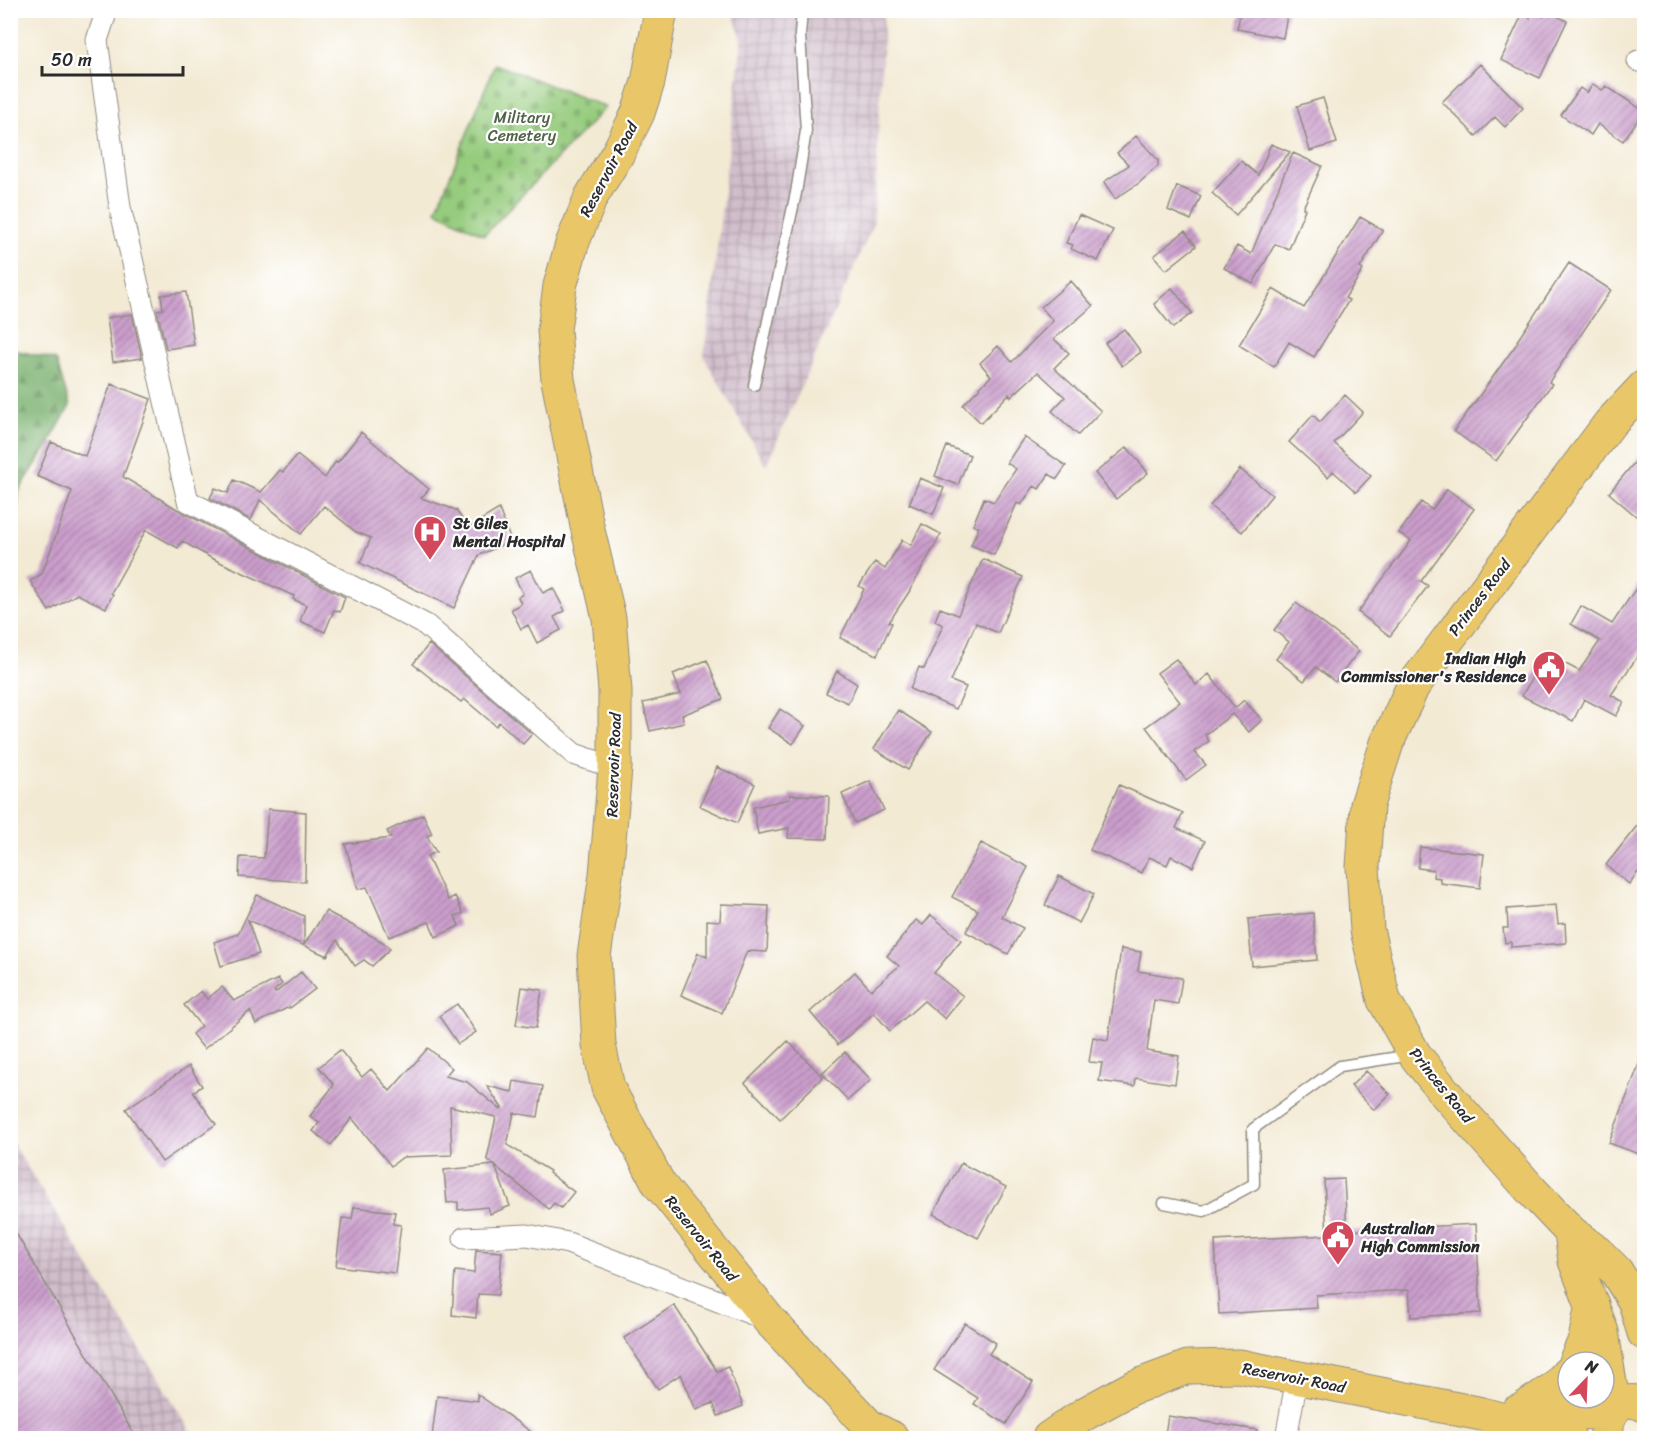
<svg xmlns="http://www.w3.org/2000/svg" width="1655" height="1449" viewBox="0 0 1655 1449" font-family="Sriracha,sans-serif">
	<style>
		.industrial { fill: url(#industrial-grid) }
		.forest { fill: url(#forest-firs); stroke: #526e4c; stroke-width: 1.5 }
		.cemetery { fill: url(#cemetery-stones); stroke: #607c54; stroke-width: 1.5 }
		.building { fill: url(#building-hatch) }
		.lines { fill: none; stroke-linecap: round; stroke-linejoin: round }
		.service-casing { stroke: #8f8a80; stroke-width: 13 }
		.minor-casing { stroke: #8f8a80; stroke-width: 23 }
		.primary-casing { stroke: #8f8a80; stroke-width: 35 }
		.trunk-casing { stroke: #8f8a80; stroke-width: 35 }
		.service { stroke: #fff; stroke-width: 10 }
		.minor { stroke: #fff; stroke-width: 21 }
		.primary { stroke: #e9c769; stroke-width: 33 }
		.trunk { stroke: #e9c769; stroke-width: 33 }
		.labels { text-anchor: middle; stroke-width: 4.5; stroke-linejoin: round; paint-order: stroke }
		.park-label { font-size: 16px; fill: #506348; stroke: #fff }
		.street-label { font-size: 16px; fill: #2b2b2b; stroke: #fff }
		.poi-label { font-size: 16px; font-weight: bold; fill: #2b2b2b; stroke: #fff; text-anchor: start }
	</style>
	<defs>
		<pattern id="industrial-grid" width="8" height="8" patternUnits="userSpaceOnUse" patternTransform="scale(1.5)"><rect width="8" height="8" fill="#d1bdcb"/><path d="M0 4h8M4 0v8" fill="none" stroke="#aa9aa5"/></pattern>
		<pattern id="forest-firs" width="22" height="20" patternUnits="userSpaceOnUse" patternTransform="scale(1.5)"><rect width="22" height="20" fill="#78b06d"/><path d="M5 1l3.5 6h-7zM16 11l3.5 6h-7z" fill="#638f5a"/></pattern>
		<pattern id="cemetery-stones" width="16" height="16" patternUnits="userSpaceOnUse" patternTransform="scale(1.5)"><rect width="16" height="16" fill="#96cc7e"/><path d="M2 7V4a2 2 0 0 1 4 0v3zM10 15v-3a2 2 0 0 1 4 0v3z" fill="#81af6d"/></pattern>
		<pattern id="building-hatch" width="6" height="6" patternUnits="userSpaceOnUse" patternTransform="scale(1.5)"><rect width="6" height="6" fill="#cb9ecc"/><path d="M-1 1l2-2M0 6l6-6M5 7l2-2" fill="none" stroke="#a581a6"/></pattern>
	</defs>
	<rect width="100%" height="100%" fill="#fff"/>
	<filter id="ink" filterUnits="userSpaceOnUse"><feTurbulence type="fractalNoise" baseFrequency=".0167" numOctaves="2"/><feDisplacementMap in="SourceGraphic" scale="12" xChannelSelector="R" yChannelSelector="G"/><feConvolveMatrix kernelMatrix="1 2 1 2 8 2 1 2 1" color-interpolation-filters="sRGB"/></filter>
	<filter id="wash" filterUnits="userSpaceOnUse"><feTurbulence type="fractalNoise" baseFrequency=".008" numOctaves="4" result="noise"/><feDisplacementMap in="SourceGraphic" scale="24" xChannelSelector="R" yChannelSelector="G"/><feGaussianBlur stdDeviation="1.35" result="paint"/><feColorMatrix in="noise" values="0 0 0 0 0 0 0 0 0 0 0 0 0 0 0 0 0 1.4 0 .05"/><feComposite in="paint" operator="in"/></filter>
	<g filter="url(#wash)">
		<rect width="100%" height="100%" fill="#f3ead4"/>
		<path class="industrial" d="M 732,11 L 884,11 L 874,223 L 766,466 L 704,357 L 742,39 Z
			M 11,1141 L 195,1438 L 11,1438 Z"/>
		<path class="forest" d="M 11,349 L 56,360 L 70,406 L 45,450 L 19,491 L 14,538 L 11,556 Z"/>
		<path class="cemetery" d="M 495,64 L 606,107 L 484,235 L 436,211 Z"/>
		<g id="blocks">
			<path class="building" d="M 1241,10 L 1288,10 L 1283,38 L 1237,29 Z
				M 1547,11 L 1567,21 L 1540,78 L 1501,60 L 1522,15 L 1530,18 L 1532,12 L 1544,17 Z
				M 1480,64 L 1523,108 L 1505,127 L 1495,117 L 1476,136 L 1442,102 Z
				M 1593,84 L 1602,90 L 1606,86 L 1644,111 L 1623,141 L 1598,124 L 1591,135 L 1561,115 L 1580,88 L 1587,93 Z
				M 1323,98 L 1337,143 L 1310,151 L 1297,106 Z
				M 1136,136 L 1158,160 L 1158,166 L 1139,183 L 1115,199 L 1104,182 L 1129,165 L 1117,153 Z
				M 1271,144 L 1290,152 L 1236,215 L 1212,193 L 1241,161 L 1258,175 Z
				M 1293,153 L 1322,166 L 1303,208 L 1305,209 L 1289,249 L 1275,244 L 1253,284 L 1224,268 L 1237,246 L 1251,254 Z
				M 1177,186 L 1201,196 L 1191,220 L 1168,210 Z
				M 1079,215 L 1113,230 L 1098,261 L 1071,249 L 1073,245 L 1066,243 Z
				M 1360,217 L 1383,230 L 1360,268 L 1363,270 L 1345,298 L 1349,300 L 1314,357 L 1289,342 L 1274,367 L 1239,345 L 1273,289 L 1304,308 Z
				M 1185,231 L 1196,246 L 1166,270 L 1154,256 Z
				M 1569,263 L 1611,290 L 1549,382 L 1552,384 L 1496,461 L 1454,431 L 1518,342 L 1517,341 Z
				M 1071,281 L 1093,306 L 1054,339 L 1069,353 L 1054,368 L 1101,411 L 1078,435 L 1052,411 L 1065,397 L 1038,372 L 1011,397 L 1009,394 L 981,423 L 963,405 L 991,376 L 980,363 L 998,346 L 1012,362 L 1053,321 L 1041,307 Z
				M 1172,288 L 1192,313 L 1173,328 L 1154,304 Z
				M 186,292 L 194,345 L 166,349 L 157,310 L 163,309 L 161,295 Z
				M 132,314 L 142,358 L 113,362 L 107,318 Z
				M 1124,329 L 1141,352 L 1122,366 L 1105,343 Z
				M 111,384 L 151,399 L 123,477 L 182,512 L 345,597 L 340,612 L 334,610 L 325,632 L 300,621 L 306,605 L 293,599 L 294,596 L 211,558 L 182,541 L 178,548 L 146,530 L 111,593 L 113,594 L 106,608 L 77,594 L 49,611 L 30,581 L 42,574 L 72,491 L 37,476 L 51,442 L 85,456 Z
				M 1345,395 L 1363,412 L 1334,443 L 1371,476 L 1356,492 L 1333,471 L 1328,477 L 1289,442 L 1313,415 L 1320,422 Z
				M 361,432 L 429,489 L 421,498 L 456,510 L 468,528 L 499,509 L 511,541 L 479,555 L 454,608 L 360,563 L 371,538 L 356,532 L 324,506 L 301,534 L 260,500 L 251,520 L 210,498 L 215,488 L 228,493 L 234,480 L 261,492 L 280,470 L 283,472 L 297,455 L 325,478 L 336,461 L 338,462 Z
				M 1024,437 L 1066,466 L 1057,479 L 1049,474 L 1039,489 L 1034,486 L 1021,505 L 1017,503 L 994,555 L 971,545 L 979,527 L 973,525 L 984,498 L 994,502 L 1016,469 L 1007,463 Z
				M 947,446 L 970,455 L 958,485 L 935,476 Z
				M 1127,447 L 1148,473 L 1116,499 L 1095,473 Z
				M 1644,451 L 1644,507 L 1637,517 L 1609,493 Z
				M 1240,469 L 1272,495 L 1242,532 L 1210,506 Z
				M 920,478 L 944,488 L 933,514 L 909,504 Z
				M 1447,489 L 1474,509 L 1421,581 L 1428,586 L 1390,636 L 1358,612 L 1411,541 L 1399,533 L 1421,502 L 1432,510 Z
				M 922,524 L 941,534 L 909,592 L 889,622 L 892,623 L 877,655 L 840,638 L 864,589 L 859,586 L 875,562 L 885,569 L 902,540 L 911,545 Z
				M 983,559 L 1023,577 L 998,633 L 976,623 L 951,681 L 966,687 L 956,709 L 910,689 L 919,667 L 924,669 L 943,625 L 935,621 L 940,608 L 958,615 Z
				M 531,570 L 543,593 L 553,588 L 565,611 L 554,617 L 561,630 L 537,643 L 528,625 L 521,629 L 511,609 L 521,604 L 518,597 L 523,594 L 515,578 Z
				M 1644,576 L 1644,647 L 1611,695 L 1624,702 L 1616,716 L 1584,699 L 1573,721 L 1522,696 L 1545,653 L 1579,671 L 1600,641 L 1571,624 L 1581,606 L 1612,624 Z
				M 1296,603 L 1359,651 L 1335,682 L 1316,667 L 1304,681 L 1276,659 L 1289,642 L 1274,630 Z
				M 429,644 L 532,734 L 523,744 L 499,722 L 496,726 L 464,699 L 461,702 L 413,664 Z
				M 1176,659 L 1196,685 L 1209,674 L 1235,708 L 1244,700 L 1262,720 L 1249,732 L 1232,714 L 1205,735 L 1209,741 L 1195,752 L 1206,765 L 1186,780 L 1146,727 L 1180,702 L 1157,673 Z
				M 707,660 L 723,699 L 682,715 L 684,723 L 650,731 L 643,703 L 681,694 L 673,674 Z
				M 837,671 L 857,684 L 848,703 L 826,693 Z
				M 780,709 L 805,726 L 793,744 L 768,728 Z
				M 898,710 L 932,732 L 908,770 L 874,749 Z
				M 717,767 L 755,784 L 737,823 L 700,806 Z
				M 870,781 L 884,810 L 855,823 L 842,794 Z
				M 1119,785 L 1183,813 L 1176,828 L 1205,841 L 1193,867 L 1171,856 L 1167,865 L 1149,857 L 1142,873 L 1090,850 Z
				M 790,795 L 829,796 L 827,839 L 788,838 L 789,828 L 758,834 L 753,807 L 790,799 Z
				M 268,809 L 306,812 L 305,882 L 239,877 L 240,857 L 264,858 Z
				M 423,814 L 432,834 L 427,836 L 436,852 L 427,856 L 448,900 L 455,896 L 463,913 L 455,916 L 459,926 L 436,937 L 429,922 L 389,937 L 367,887 L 358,889 L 345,844 L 391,838 L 387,831 Z
				M 1644,817 L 1644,864 L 1629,884 L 1606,865 Z
				M 981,843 L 1028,867 L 1002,917 L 1023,928 L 1008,954 L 966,932 L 978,910 L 952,897 Z
				M 1420,847 L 1484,854 L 1480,888 L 1440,883 L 1440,878 L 1433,877 L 1434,870 L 1418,868 Z
				M 1059,876 L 1094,894 L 1079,923 L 1045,905 Z
				M 257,895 L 304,916 L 304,945 L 326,911 L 383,942 L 390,949 L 372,966 L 364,960 L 355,966 L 337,940 L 327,956 L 248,920 L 259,954 L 221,966 L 214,942 L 238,934 Z
				M 721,904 L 769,906 L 767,952 L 747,951 L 722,1013 L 681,995 L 698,953 L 707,957 L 707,920 L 720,921 Z
				M 1556,905 L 1558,924 L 1565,923 L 1566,943 L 1511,947 L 1511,942 L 1505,943 L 1503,928 L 1508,928 L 1507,909 Z
				M 1313,913 L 1317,960 L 1252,966 L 1248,919 Z
				M 931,915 L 961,940 L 934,973 L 963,996 L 945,1019 L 924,1001 L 890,1031 L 874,1013 L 838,1045 L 810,1012 L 855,972 L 871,990 L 899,966 L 887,956 L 916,920 L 923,925 Z
				M 1121,949 L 1141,952 L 1138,971 L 1182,978 L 1178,1004 L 1154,1000 L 1147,1051 L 1179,1056 L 1175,1084 L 1136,1078 L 1135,1086 L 1099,1081 L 1102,1063 L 1089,1062 L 1093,1037 L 1108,1040 Z
				M 301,972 L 315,989 L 290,1008 L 289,1007 L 256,1024 L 250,1011 L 204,1049 L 192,1034 L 201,1026 L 184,1005 L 201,991 L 207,999 L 222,987 L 234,1001 L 278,979 L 282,984 L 274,991 L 275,993 Z
				M 522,987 L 542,990 L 536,1028 L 516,1025 Z
				M 457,1004 L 476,1032 L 458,1044 L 439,1016 Z
				M 788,1041 L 823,1077 L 780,1119 L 745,1083 Z
				M 428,1048 L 452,1068 L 445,1076 L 467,1082 L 500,1109 L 502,1108 L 487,1086 L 512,1092 L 514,1081 L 543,1086 L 538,1117 L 514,1113 L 507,1145 L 550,1171 L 549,1173 L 574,1192 L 561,1208 L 554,1203 L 549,1209 L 495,1166 L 510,1206 L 490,1214 L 488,1207 L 458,1210 L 458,1202 L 447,1203 L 444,1170 L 495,1165 L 487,1159 L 496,1117 L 450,1106 L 452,1155 L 403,1157 L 391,1166 L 352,1118 L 331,1145 L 313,1131 L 319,1123 L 310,1116 L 334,1085 L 319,1067 L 340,1050 L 362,1077 L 371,1069 L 390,1091 Z
				M 845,1052 L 871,1080 L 848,1100 L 822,1073 Z
				M 1643,1054 L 1644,1054 L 1644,1156 L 1609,1143 Z
				M 189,1066 L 202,1086 L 193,1092 L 216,1124 L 162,1162 L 126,1109 Z
				M 1366,1071 L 1390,1094 L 1374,1110 L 1351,1086 Z
				M 961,1163 L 1006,1187 L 978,1238 L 933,1214 Z
				M 1344,1179 L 1347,1231 L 1476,1224 L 1481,1313 L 1411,1317 L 1409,1290 L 1316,1295 L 1317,1308 L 1219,1314 L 1215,1241 L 1327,1235 L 1324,1180 Z
				M 354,1207 L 395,1212 L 393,1224 L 401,1225 L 395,1273 L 336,1266 L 342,1218 L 352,1219 Z
				M 10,1223 L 136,1438 L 10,1438 Z
				M 476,1250 L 502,1252 L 498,1295 L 478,1294 L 476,1318 L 452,1315 L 455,1271 L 474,1273 Z
				M 674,1305 L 717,1371 L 728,1367 L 743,1406 L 718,1416 L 713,1403 L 696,1410 L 681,1374 L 658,1389 L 624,1338 Z
				M 965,1323 L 996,1343 L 989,1354 L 1033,1382 L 1006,1424 L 974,1404 L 978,1398 L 934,1370 Z
				M 477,1394 L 540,1438 L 432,1437 L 437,1396 L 478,1401 Z
				M 1168,1416 L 1257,1430 L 1256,1438 L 1171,1438 L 1171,1436 L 1165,1434 Z"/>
		</g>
	</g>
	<g filter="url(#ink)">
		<use href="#blocks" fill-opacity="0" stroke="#8f8a80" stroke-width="1.5"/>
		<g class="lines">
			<g class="service-casing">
				<path id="service" d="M 754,385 L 796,193 L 806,131 L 800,35 L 802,10
					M 1164,1203 L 1204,1211 L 1254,1184 L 1253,1129 L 1340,1066 L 1412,1055"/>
			</g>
			<g class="minor-casing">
				<path id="minor" d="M 107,10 L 97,40 L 120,207 L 188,501 L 426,625 L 574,754 L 615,768
					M 1638,61 L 1644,60
					M 464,1238 L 527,1235 L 568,1243 L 765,1319
					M 1286,1438 L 1297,1378"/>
			</g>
			<g class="primary-casing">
				<path id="primary" d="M 1644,387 L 1610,423 L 1413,686 L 1387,743 L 1367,805 L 1363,867 L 1367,930 L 1384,1000 L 1415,1055 L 1445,1093 L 1532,1191 L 1571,1232 L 1598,1253 L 1616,1271 L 1635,1302 L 1644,1333
					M 1571,1232 L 1575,1261 L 1602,1332 L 1614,1409"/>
			</g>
			<g class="trunk-casing">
				<path id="trunk" d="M 661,10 L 648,82 L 638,113 L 618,153 L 591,197 L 572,244 L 560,286 L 554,330 L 558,380 L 587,526 L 609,618 L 615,691 L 615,768 L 606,875 L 594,956 L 599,1045 L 608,1088 L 659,1184 L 769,1320 L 870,1427 L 892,1438
					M 1575,1362 L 1585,1340 L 1592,1304
					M 1517,1412 L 1611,1413
					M 1519,1412 L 1556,1387 L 1568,1373
					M 1049,1438 L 1086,1413 L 1132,1388 L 1188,1367 L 1239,1366 L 1482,1414 L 1569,1438
					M 1607,1438 C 1604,1417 1620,1392 1644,1405"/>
			</g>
			<use href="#service" class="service"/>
			<use href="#minor" class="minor"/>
			<use href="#primary" class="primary"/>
			<use href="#trunk" class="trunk"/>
		</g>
	</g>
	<defs>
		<g id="hospital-pin" transform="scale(1.725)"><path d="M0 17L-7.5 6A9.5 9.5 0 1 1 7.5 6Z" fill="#d1495b" stroke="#fff"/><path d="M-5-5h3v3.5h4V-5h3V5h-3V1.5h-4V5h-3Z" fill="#fff"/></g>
		<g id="civic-pin" transform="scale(1.725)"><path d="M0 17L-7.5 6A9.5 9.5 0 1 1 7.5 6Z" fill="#d1495b" stroke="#fff"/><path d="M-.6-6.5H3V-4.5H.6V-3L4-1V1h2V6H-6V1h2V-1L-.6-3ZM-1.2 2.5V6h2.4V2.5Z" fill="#fff"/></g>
	</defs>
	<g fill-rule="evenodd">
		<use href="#hospital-pin" x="430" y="532"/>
		<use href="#civic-pin" x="1549" y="667"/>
		<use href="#civic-pin" x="1338" y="1237"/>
	</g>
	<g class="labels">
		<g class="park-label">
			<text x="522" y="123">Military<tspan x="522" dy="18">Cemetery</tspan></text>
		</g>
		<g class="street-label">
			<text transform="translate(608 169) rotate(-62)" y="6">Reservoir Road</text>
			<text transform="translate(1479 597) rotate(-53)" y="6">Princes Road</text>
			<text transform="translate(613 765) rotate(-88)" y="6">Reservoir Road</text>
			<text transform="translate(1442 1085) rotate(51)" y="6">Princes Road</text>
			<text transform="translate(702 1238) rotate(51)" y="6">Reservoir Road</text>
			<text transform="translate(1294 1377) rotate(11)" y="6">Reservoir Road</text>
		</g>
		<g class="poi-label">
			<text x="453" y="529">St Giles<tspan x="453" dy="18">Mental Hospital</tspan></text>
			<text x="1526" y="664" text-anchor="end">Indian High<tspan x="1526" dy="18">Commissioner's Residence</tspan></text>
			<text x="1361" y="1234">Australian<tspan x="1361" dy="18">High Commission</tspan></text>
		</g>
	</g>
	<rect width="1655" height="1449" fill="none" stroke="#fff" stroke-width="36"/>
	<g transform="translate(1586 1380) rotate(23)"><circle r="28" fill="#ffffff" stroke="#aaaaaa" stroke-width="1.5"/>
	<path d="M0-4.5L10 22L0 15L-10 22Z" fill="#d1495b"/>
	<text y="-9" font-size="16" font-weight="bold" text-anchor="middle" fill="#2b2b2b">N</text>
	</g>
	<path d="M42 66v9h141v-9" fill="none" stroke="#2b2b2b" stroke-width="3"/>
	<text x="51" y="66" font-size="18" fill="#2b2b2b" stroke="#ffffff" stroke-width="4.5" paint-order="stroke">50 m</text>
</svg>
